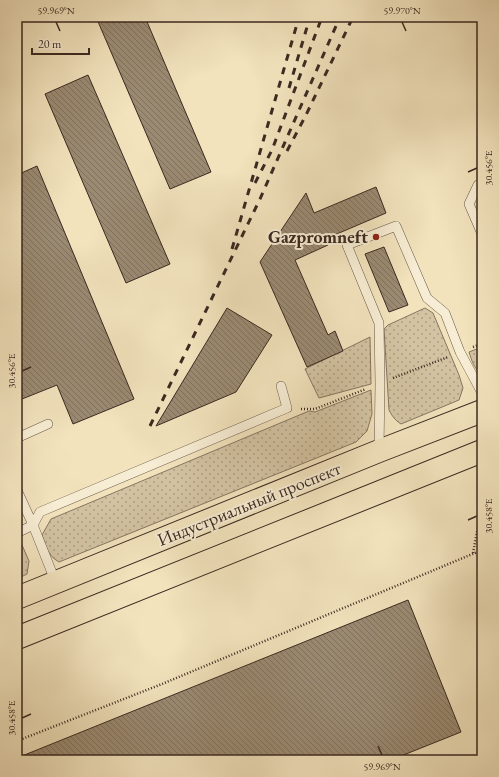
<svg xmlns="http://www.w3.org/2000/svg" width="499" height="777" viewBox="0 0 499 777" font-family="'EB Garamond',serif">
	<style>
		.grass { fill: url(#grass-dots); stroke: #877662 }
		.building { fill: url(#building-back-hatch); stroke: #3b2921 }
		.lines { fill: none; stroke-linecap: round; stroke-linejoin: round }
		.service-casing { stroke: #695848; stroke-width: 10 }
		.primary-casing { stroke: #3b2921; stroke-width: 24 }
		.path { stroke: #3b2921; stroke-width: 2.5; stroke-dasharray: 1 2; stroke-linecap: butt }
		.service { stroke: #f7edd4; stroke-width: 9 }
		.primary { stroke: #f2e3bd; stroke-width: 22 }
		.rail { stroke: #3b2921; stroke-width: 3; stroke-dasharray: 7 7; stroke-linecap: butt }
		.ticks { fill: none; stroke: #3b2921; stroke-width: 1.5 }
		.poi-dot { fill: #8f2418; stroke: #f7edd4; stroke-width: 1.5 }
		.labels { text-anchor: middle; stroke-width: 4; stroke-linejoin: round; paint-order: stroke }
		.poi-label { font-size: 18px; font-weight: bold; fill: #3b2921; stroke: #f7edd4; text-anchor: end }
		.street-label { font-size: 18px; fill: #3b2921; stroke: #f7edd4 }
		.neatline { fill: none; stroke: #3b2921; stroke-width: 1.5 }
		.ticks-label { font-size: 10px; text-anchor: middle; fill: #3b2921 }
	</style>
	<defs>
		<pattern id="grass-dots" width="8" height="8" patternUnits="userSpaceOnUse"><rect width="8" height="8" fill="#d3c3a2"/><path d="M2 2h.1M6 6h.1" fill="none" stroke="#ac9e84" stroke-width="1.8" stroke-linecap="round"/></pattern>
		<pattern id="building-back-hatch" width="6" height="6" patternUnits="userSpaceOnUse"><rect width="6" height="6" fill="#9a8a72"/><path d="M-1 5l2 2M0 0l6 6M5-1l2 2" fill="none" stroke="#7f715d"/></pattern>
	</defs>
	<rect width="100%" height="100%" fill="#f2e3bd"/>
	<filter id="stains"><feTurbulence type="fractalNoise" baseFrequency=".005" numOctaves="4"/><feColorMatrix values="0 0 0 0 .2 0 0 0 0 .09 0 0 0 0 .02 0 0 0 .5 -.17"/></filter>
	<radialGradient id="worn" r=".72"><stop offset=".6" stop-color="#630" stop-opacity="0"/><stop offset="1" stop-color="#630" stop-opacity=".3"/></radialGradient>
	<path class="grass" d="M 425,308 L 433,313 L 459,375 L 463,388 L 459,400 L 401,424 C 395,420 392,416 389,410 L 384,329 L 388,325 Z
		M 370,337 L 371,384 L 319,398 L 305,369 Z
		M 482,347 L 482,374 C 474,369 472,361 469,352 Z
		M 371,390 L 372,414 L 367,431 L 356,442 L 59,562 C 47,555 46,547 42,535 L 51,519 L 309,411 L 315,412 Z
		M 17,543 L 19,543 L 22,545 L 29,561 L 27,574 L 17,579 L 17,562 L 19,561 L 17,557 Z"/>
	<path class="building" d="M 96,17 L 145,17 L 211,172 L 170,189 Z
		M 88,75 L 170,264 L 126,283 L 45,94 Z
		M 37,166 L 134,399 L 73,424 L 57,385 L 17,401 L 17,175 Z
		M 376,187 L 386,213 L 325,239 L 328,245 L 295,260 L 328,335 L 335,331 L 343,351 L 307,367 L 260,262 L 306,193 L 314,213 Z
		M 384,247 L 408,305 L 389,312 L 365,254 Z
		M 227,308 L 272,335 L 236,392 L 156,426 Z
		M 408,600 L 461,732 L 391,760 L 17,760 L 17,758 Z"/>
	<g class="lines">
		<g class="service-casing">
			<path id="service" d="M 482,182 L 478,185 L 469,204 L 482,234
				M 17,438 L 48,424
				M 379,450 L 380,384 L 379,323 L 347,245 L 396,226 L 427,298 L 445,313 L 460,352 L 482,393
				M 17,490 L 33,525 L 56,583
				M 17,533 L 33,525 L 40,512 L 287,408 L 281,386"/>
		</g>
		<g class="primary-casing">
			<path id="primary" d="M 17,598 L 379,451 L 482,411
				M 17,638 L 482,451"/>
		</g>
		<path class="path" d="M 473,347 L 482,344
			M 393,378 L 448,357
			M 301,409 L 315,409 L 366,389
			M 473,553 L 477,532 L 482,516
			M 17,741 L 162,684 L 482,550"/>
		<use href="#service" class="service"/>
		<use href="#primary" class="primary"/>
		<path class="rail" d="M 289,88 L 310,17
			M 287,151 L 306,115 L 353,17
			M 255,183 L 272,150 L 322,17
			M 232,249 L 299,17
			M 150,426 L 260,199 L 340,17"/>
	</g>
	<path class="ticks" d="M 56,22 L 60,31M 402,22 L 406,31M 468,172 L 477,168M 22,371 L 31,367M 468,520 L 477,516M 22,718 L 31,714M 378,746 L 382,755"/>
	<circle class="poi-dot" cx="376" cy="237" r="4"/>
	<g class="labels">
		<g class="poi-label">
			<text x="368" y="243">Gazpromneft</text>
		</g>
		<g class="street-label">
			<text transform="translate(249 504) rotate(-22)" y="6">Индустриальный проспект</text>
		</g>
	</g>
	<rect width="499" height="777" fill="none" stroke="#f2e3bd" stroke-width="44"/>
	<path d="M32 48v6h57v-6" fill="none" stroke="#3b2921" stroke-width="2"/>
	<text x="38" y="48" font-size="12" fill="#3b2921" stroke="#f7edd4" stroke-width="3" paint-order="stroke">20 m</text>
	<rect x="22" y="22" width="455" height="733" class="neatline"/>
	<g class="ticks-label">
		<text x="56" y="14">59.969°N</text>
		<text x="402" y="14">59.970°N</text>
		<text transform="translate(488 168) rotate(-90)" y="4">30.456°E</text>
		<text transform="translate(11 371) rotate(-90)" y="4">30.456°E</text>
		<text transform="translate(488 516) rotate(-90)" y="4">30.458°E</text>
		<text transform="translate(11 718) rotate(-90)" y="4">30.458°E</text>
		<text x="382" y="770">59.969°N</text>
	</g>
	<rect width="100%" height="100%" filter="url(#stains)"/>
	<rect width="100%" height="100%" fill="url(#worn)"/>
</svg>
